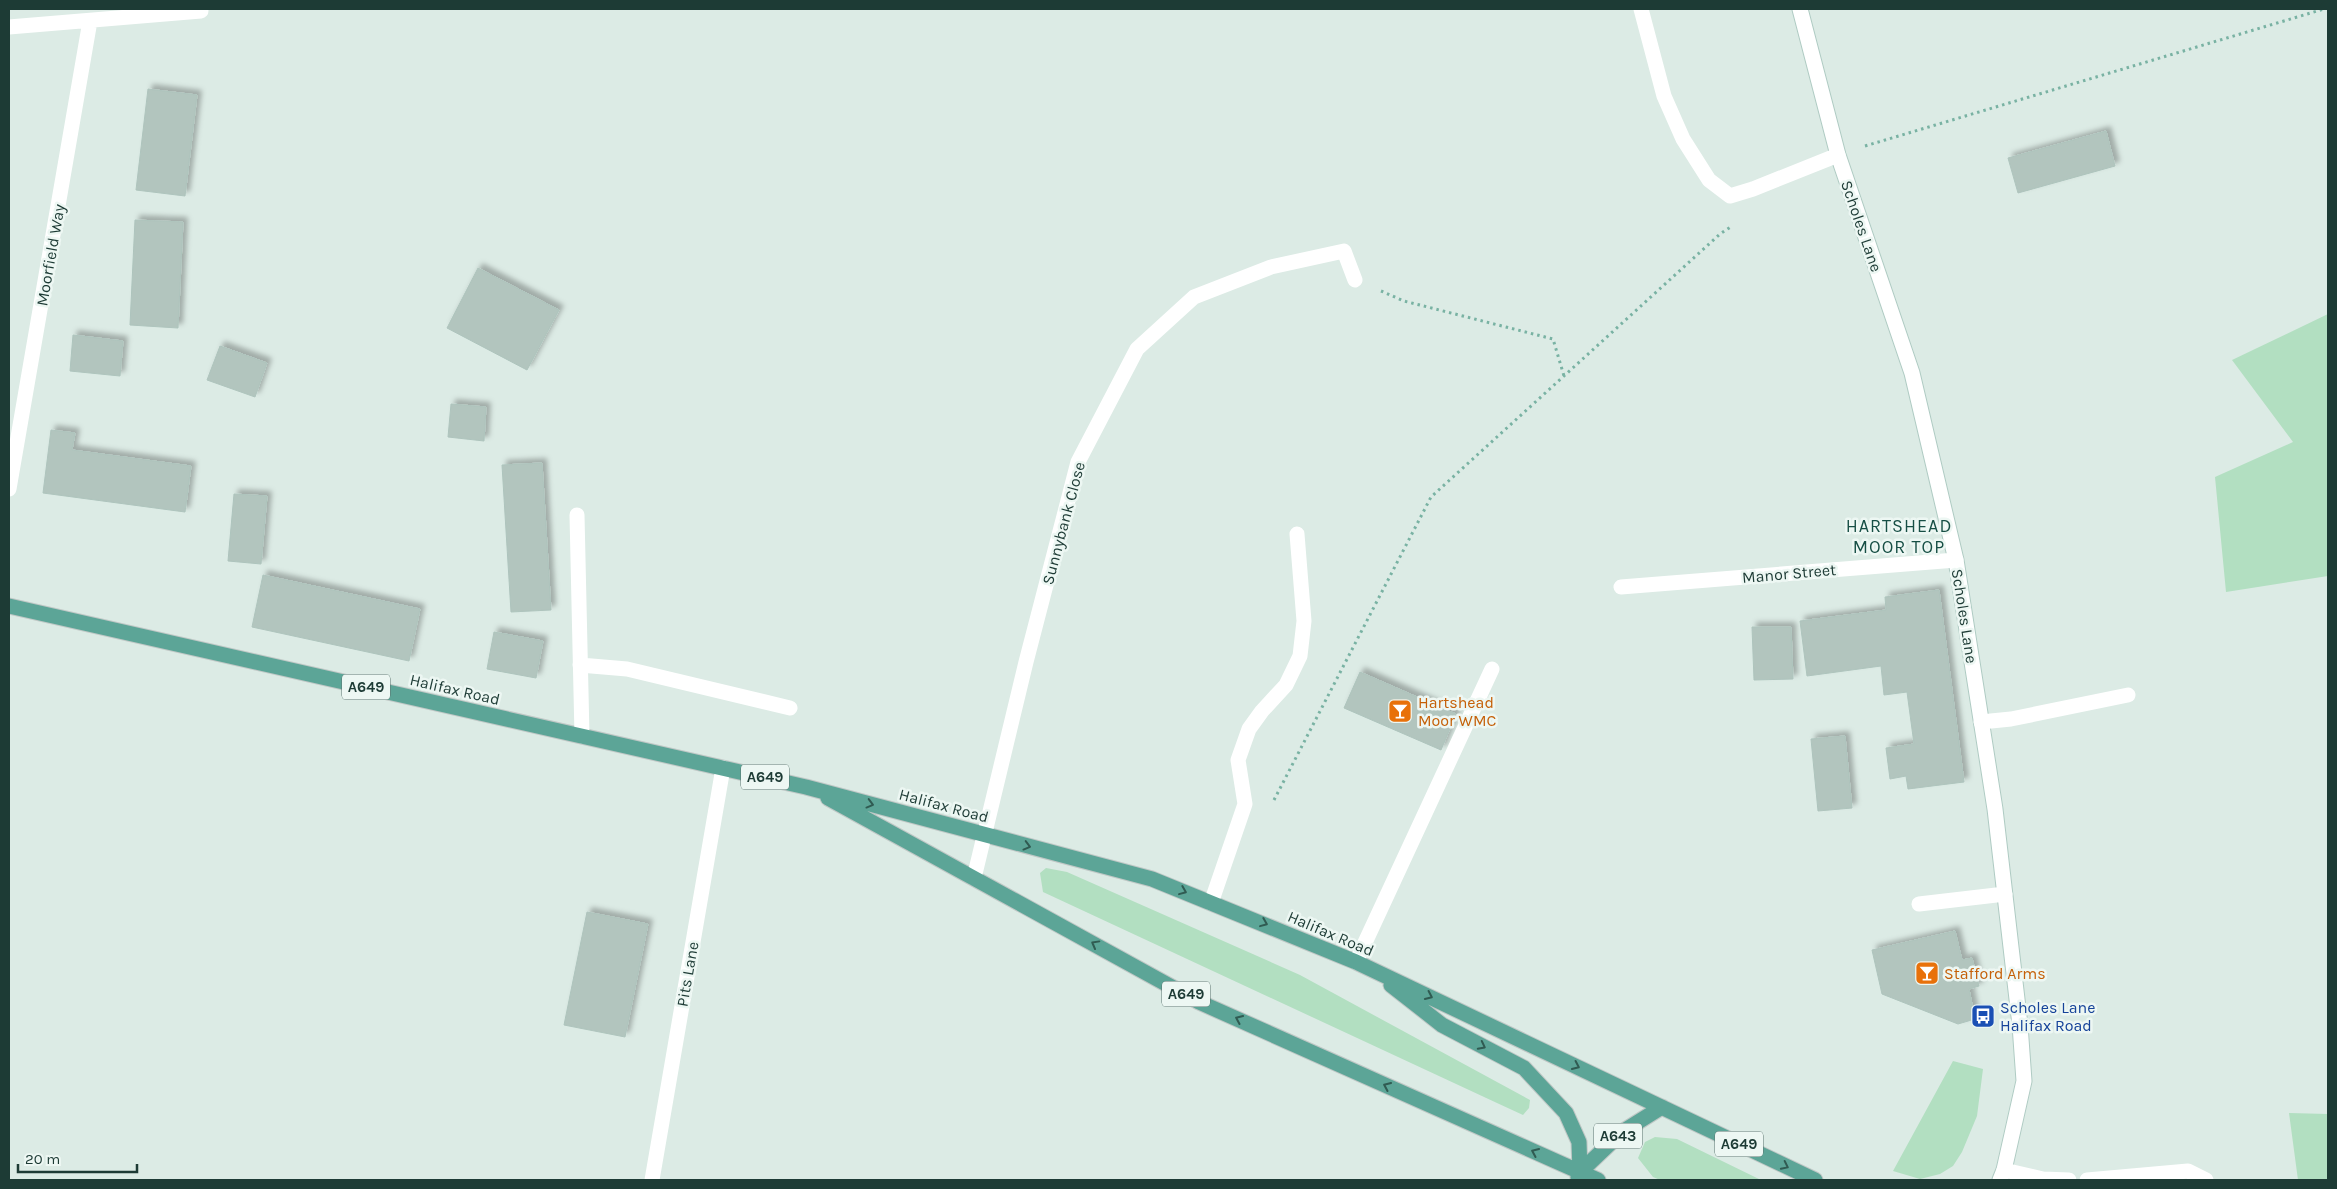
<svg xmlns="http://www.w3.org/2000/svg" width="2337" height="1189" viewBox="0 0 2337 1189" font-family="Karla,sans-serif">
	<style>
		.green { fill: #b2dfc1 }
		.building { fill: #b2c5be; stroke: #aec4bd; filter: url(#shadow) }
		.lines { fill: none; stroke-linecap: round; stroke-linejoin: round }
		.secondary-casing { stroke: #afcbc3; stroke-width: 17 }
		.primary-casing { stroke: #c0c8c6; stroke-width: 17 }
		.path { stroke: #79b2a3; stroke-width: 3; stroke-dasharray: 2.5 4; stroke-linecap: butt }
		.lane { stroke: #fff; stroke-width: 15 }
		.street { stroke: #fff; stroke-width: 15 }
		.secondary { stroke: #fff; stroke-width: 15 }
		.primary { stroke: #5ca597; stroke-width: 15 }
		.oneway { stroke: #305b52 }
		.labels { text-anchor: middle; stroke-width: 5; stroke-linejoin: round; paint-order: stroke }
		.shield { fill: #edf7f3; stroke: #5b736e; stroke-width: 1 }
		.shield-label { font-size: 15px; font-weight: bold; fill: #1d3b35 }
		.street-label { font-size: 16px; fill: #1d3b35; stroke: #edf7f3 }
		.food-label { font-size: 16px; fill: #c56008; stroke: #edf7f3; text-anchor: start }
		.transit-label { font-size: 16px; fill: #164399; stroke: #edf7f3; text-anchor: start }
		.neighbourhood-label { font-size: 18px; letter-spacing: 1px; fill: #174f45; stroke: #edf7f3 }
	</style>
	<defs>
		<filter id="shadow"><feDropShadow dx="4.5" dy="-4.5" stdDeviation="2.5" flood-color="#0004"/></filter>
	</defs>
	<rect width="100%" height="100%" fill="#dcebe5"/>
	<path class="green" d="M 2328,314 L 2328,576 L 2226,592 L 2215,477 L 2293,442 L 2232,360 Z
		M 1046,868 L 1067,872 L 1300,975 L 1530,1100 L 1529,1108 L 1523,1115 L 1497,1103 L 1043,892 L 1040,873 Z
		M 1953,1061 L 1983,1069 L 1977,1116 L 1962,1152 L 1953,1166 L 1940,1174 L 1920,1179 L 1893,1171 Z
		M 2289,1113 L 2328,1114 L 2328,1180 L 2298,1180 Z
		M 1655,1137 L 1677,1139 L 1761,1180 L 1660,1180 L 1653,1177 L 1638,1158 L 1645,1142 Z"/>
	<path class="building" d="M 148,89 L 197,95 L 185,196 L 136,190 Z
		M 2106,131 L 2115,166 L 2018,193 L 2008,158 Z
		M 135,220 L 183,222 L 178,328 L 130,325 Z
		M 478,268 L 559,310 L 527,370 L 447,328 Z
		M 73,335 L 123,341 L 120,376 L 70,371 Z
		M 220,346 L 267,363 L 255,397 L 207,380 Z
		M 451,404 L 486,407 L 484,441 L 448,437 Z
		M 51,430 L 75,433 L 72,450 L 191,466 L 185,512 L 43,493 Z
		M 542,463 L 551,610 L 511,612 L 502,465 Z
		M 234,494 L 267,496 L 261,564 L 228,561 Z
		M 263,575 L 420,609 L 409,661 L 252,627 Z
		M 1939,590 L 1964,782 L 1908,789 L 1906,776 L 1890,779 L 1886,748 L 1914,744 L 1907,692 L 1884,695 L 1881,666 L 1807,676 L 1800,621 L 1886,610 L 1885,597 Z
		M 1752,627 L 1791,627 L 1793,679 L 1754,680 Z
		M 494,632 L 543,641 L 536,678 L 487,669 Z
		M 1360,672 L 1456,714 L 1441,750 L 1344,708 Z
		M 1845,736 L 1852,808 L 1818,811 L 1811,739 Z
		M 587,912 L 648,924 L 625,1037 L 564,1025 Z
		M 1955,931 L 1962,960 L 1972,958 L 1979,986 L 1969,989 L 1975,1019 L 1958,1024 L 1882,994 L 1872,950 Z"/>
	<g class="lines">
		<g class="secondary-casing">
			<path id="secondary" d="M 1800,9 L 1838,155 L 1912,373 L 1956,560 L 1995,809 L 2020,1025 L 2024,1081 L 2004,1170 L 2000,1180"/>
		</g>
		<g class="primary-casing">
			<path id="primary" d="M 9,606 L 806,787 L 1152,879 L 1356,962 L 1815,1180
				M 828,798 L 1199,1002 L 1598,1180
				M 1391,985 L 1442,1025 L 1524,1068 L 1566,1113 L 1579,1142 L 1580,1172
				M 1578,1177 L 1580,1172 L 1622,1132 L 1662,1107"/>
		</g>
		<path class="path" d="M 1865,146 L 2324,9
			M 1381,291 L 1404,301 L 1553,339 L 1564,376
			M 1274,800 L 1431,497 L 1720,234 L 1732,226"/>
		<path class="lane" d="M 1641,9 L 1664,96 L 1683,139 L 1709,180 L 1730,196 L 1753,189 L 1838,155
			M 577,515 L 582,736
			M 580,665 L 627,669 L 790,708
			M 1981,722 L 2011,719 L 2128,695
			M 1211,903 L 1245,804 L 1238,760 L 1249,729 L 1262,711 L 1286,685 L 1300,656 L 1304,621 L 1297,534
			M 1919,904 L 2005,894
			M 1356,962 L 1492,669
			M 2004,1170 L 2043,1179 L 2069,1180
			M 652,1180 L 723,768
			M 2087,1180 L 2188,1171 L 2206,1180"/>
		<path class="street" d="M 9,27 L 201,11
			M 9,489 L 90,21
			M 1621,587 L 1956,560
			M 974,878 L 1026,662 L 1078,462 L 1137,349 L 1194,297 L 1271,267 L 1344,251 L 1355,280"/>
		<use href="#secondary" class="secondary"/>
		<use href="#primary" class="primary"/>
	</g>
	<defs><path id="oneway-chevron" d="M-2-3.5L2.5 0L-2 3.5" fill="none" stroke-width="1.6" stroke-linecap="round" stroke-linejoin="round" transform="scale(1.25)"/></defs>
	<g class="oneway">
		<use href="#oneway-chevron" transform="translate(870 804) rotate(15)"/>
		<use href="#oneway-chevron" transform="translate(1027 846) rotate(15)"/>
		<use href="#oneway-chevron" transform="translate(1183 891) rotate(22)"/>
		<use href="#oneway-chevron" transform="translate(1264 923) rotate(22)"/>
		<use href="#oneway-chevron" transform="translate(1095 944) rotate(-151)"/>
		<use href="#oneway-chevron" transform="translate(1429 996) rotate(25)"/>
		<use href="#oneway-chevron" transform="translate(1239 1019) rotate(-156)"/>
		<use href="#oneway-chevron" transform="translate(1482 1046) rotate(27)"/>
		<use href="#oneway-chevron" transform="translate(1576 1066) rotate(25)"/>
		<use href="#oneway-chevron" transform="translate(1387 1086) rotate(-156)"/>
		<use href="#oneway-chevron" transform="translate(1535 1152) rotate(-156)"/>
		<use href="#oneway-chevron" transform="translate(1785 1166) rotate(26)"/>
	</g>
	<defs>
		<g id="bar-square" transform="scale(1.25)"><rect x="-9" y="-9" width="18" height="18" rx="4" fill="#e8710a" stroke="#edf7f3"/><path d="M-6-5H6L.8 .8V4.5H3.5V6h-7V4.5H-.8V.8Z" fill="#fff"/></g>
		<g id="bus-square" transform="scale(1.25)"><rect x="-9" y="-9" width="18" height="18" rx="4" fill="#1a4fb4" stroke="#edf7f3"/><path d="M-5-6H5V4H4V6H2V4H-2V6H-4V4H-5ZM-3.5-4V0h7V-4ZM-3.5 1.2v1.5H-2V1.2ZM2 1.2v1.5H3.5V1.2Z" fill="#fff"/></g>
	</defs>
	<g fill-rule="evenodd">
		<use href="#bar-square" x="1400" y="711"/>
		<use href="#bar-square" x="1927" y="973"/>
		<use href="#bus-square" x="1983" y="1016"/>
	</g>
	<g class="labels">
		<g class="shield">
			<rect x="342" y="674.5" width="48" height="25" rx="4"/>
			<rect x="741" y="764.5" width="48" height="25" rx="4"/>
			<rect x="1162" y="981.5" width="48" height="25" rx="4"/>
			<rect x="1594" y="1123.5" width="48" height="25" rx="4"/>
			<rect x="1715" y="1131.5" width="48" height="25" rx="4"/>
		</g>
		<g class="shield-label">
			<text x="366" y="692">A649</text>
			<text x="765" y="782">A649</text>
			<text x="1186" y="999">A649</text>
			<text x="1618" y="1141">A643</text>
			<text x="1739" y="1149">A649</text>
		</g>
		<g class="street-label">
			<text transform="translate(1862 226) rotate(71)" y="6">Scholes Lane</text>
			<text transform="translate(50 255) rotate(-80)" y="6">Moorfield Way</text>
			<text transform="translate(1063 523) rotate(-75)" y="6">Sunnybank Close</text>
			<text transform="translate(1789 573) rotate(-5)" y="6">Manor Street</text>
			<text transform="translate(1965 616) rotate(81)" y="6">Scholes Lane</text>
			<text transform="translate(455 689) rotate(13)" y="6">Halifax Road</text>
			<text transform="translate(944 805) rotate(15)" y="6">Halifax Road</text>
			<text transform="translate(1331 933) rotate(23)" y="6">Halifax Road</text>
			<text transform="translate(687 974) rotate(-80)" y="6">Pits Lane</text>
		</g>
		<g class="food-label">
			<text x="1418" y="708">Hartshead<tspan x="1418" dy="18">Moor WMC</tspan></text>
			<text x="1944" y="979">Stafford Arms</text>
		</g>
		<g class="transit-label">
			<text x="2000" y="1013">Scholes Lane<tspan x="2000" dy="18">Halifax Road</tspan></text>
		</g>
		<g class="neighbourhood-label">
			<text x="1899" y="532">HARTSHEAD<tspan x="1899" dy="21">MOOR TOP</tspan></text>
		</g>
	</g>
	<rect width="2337" height="1189" fill="none" stroke="#1d3b35" stroke-width="20"/>
	<path d="M18 1164v8h119v-8" fill="none" stroke="#1d3b35" stroke-width="2.5"/>
	<text x="25" y="1164" font-size="15" fill="#1d3b35" stroke="#edf7f3" stroke-width="4" paint-order="stroke">20 m</text>
</svg>
